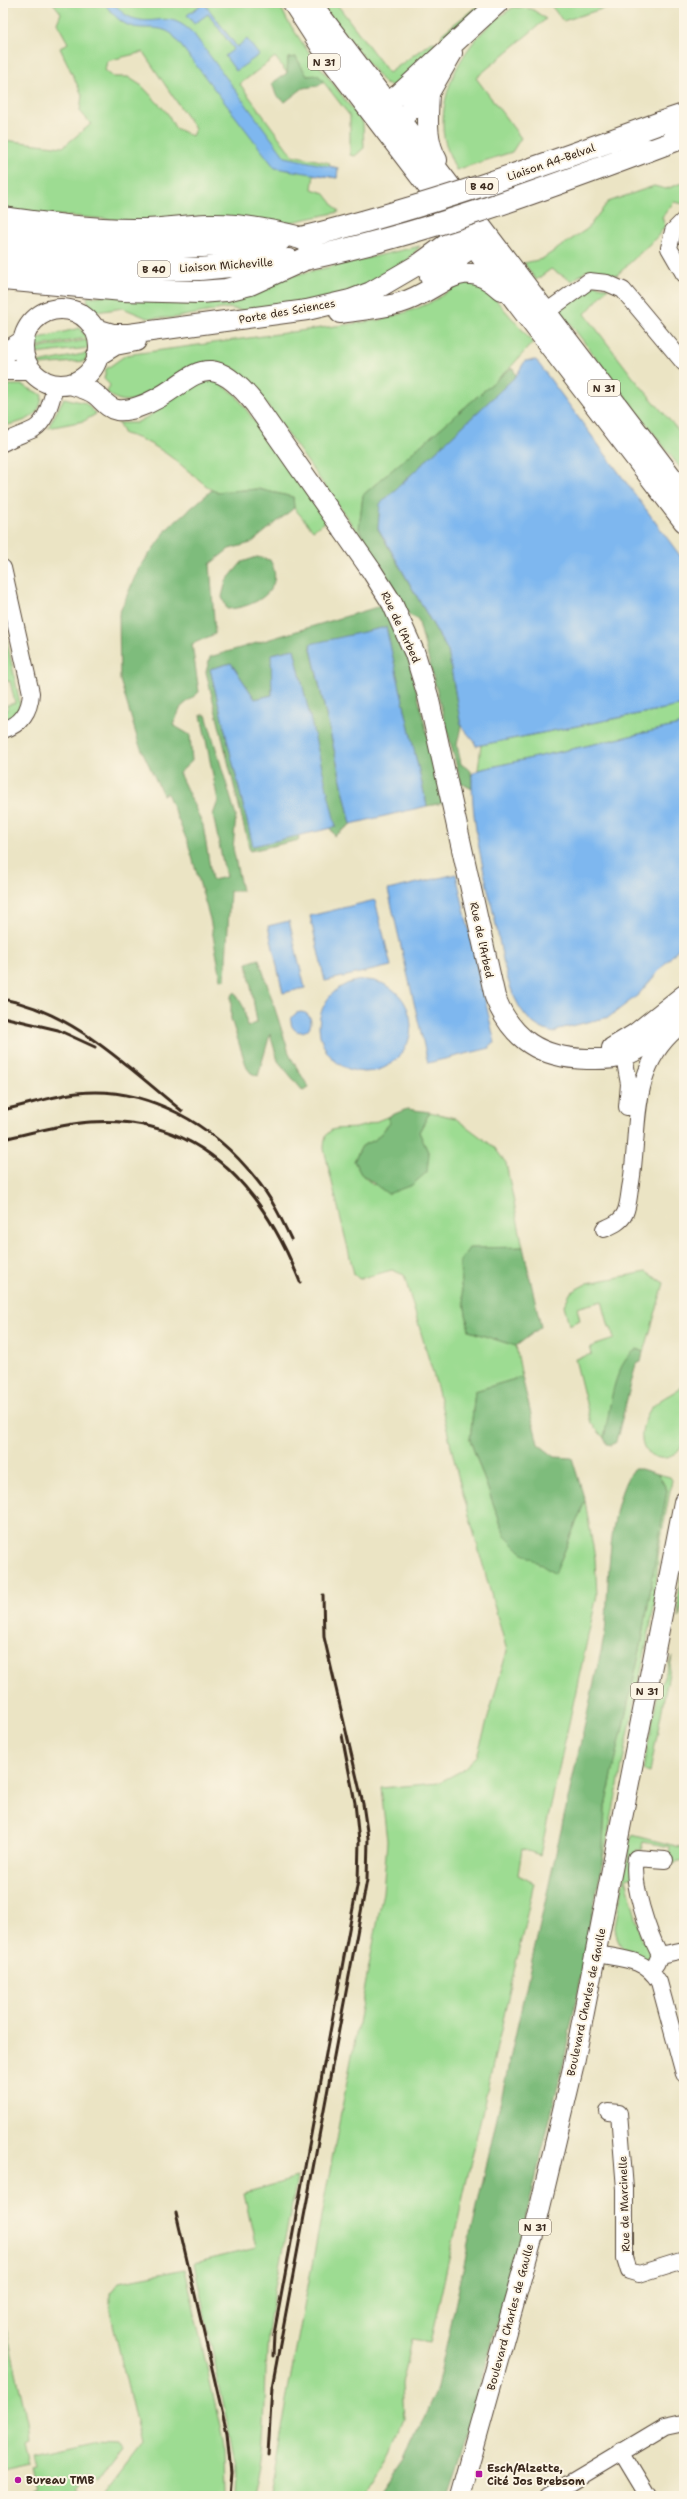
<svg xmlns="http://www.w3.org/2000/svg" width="687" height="2499" viewBox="0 0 687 2499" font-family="'Shantell Sans',sans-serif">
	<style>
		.green { fill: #9ddc92; stroke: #6c8358; fill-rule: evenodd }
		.forest { fill: #7ebc7c; stroke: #5c734d }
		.water { fill: #7eb7ef; stroke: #5c7086 }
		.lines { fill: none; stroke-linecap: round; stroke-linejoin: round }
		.minor-casing { stroke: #554637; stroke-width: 18 }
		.major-casing { stroke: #554637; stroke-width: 22 }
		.highway-casing { stroke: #554637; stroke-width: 24 }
		.minor { stroke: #fff; stroke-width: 16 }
		.major { stroke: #fff; stroke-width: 20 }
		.highway { stroke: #fff; stroke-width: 22 }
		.rail { stroke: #3b2a1e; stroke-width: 3 }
		.highway-bridge-casing { stroke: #554637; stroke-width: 24; stroke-linecap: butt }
		.highway-bridge { stroke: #fff; stroke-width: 22 }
		.poi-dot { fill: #b5179e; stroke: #fcf5e5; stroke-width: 1.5 }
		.labels { text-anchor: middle; stroke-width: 4; stroke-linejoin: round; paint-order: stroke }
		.shield { fill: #fcf5e5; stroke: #75675a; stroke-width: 1 }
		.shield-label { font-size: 10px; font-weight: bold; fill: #3b2a1e }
		.street-label { font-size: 11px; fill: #3b2a1e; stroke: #fcf5e5 }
		.poi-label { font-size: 11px; font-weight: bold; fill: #3b2a1e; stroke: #fcf5e5; text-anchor: start }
	</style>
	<rect width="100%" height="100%" fill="#fcf5e5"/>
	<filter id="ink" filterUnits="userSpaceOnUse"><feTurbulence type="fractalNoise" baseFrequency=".025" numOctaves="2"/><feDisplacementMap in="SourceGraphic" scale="8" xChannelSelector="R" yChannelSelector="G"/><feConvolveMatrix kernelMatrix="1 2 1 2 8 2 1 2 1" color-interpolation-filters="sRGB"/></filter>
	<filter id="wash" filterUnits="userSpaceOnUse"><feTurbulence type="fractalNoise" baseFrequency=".012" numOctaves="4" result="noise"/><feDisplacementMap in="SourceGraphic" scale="16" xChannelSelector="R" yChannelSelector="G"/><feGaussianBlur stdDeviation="0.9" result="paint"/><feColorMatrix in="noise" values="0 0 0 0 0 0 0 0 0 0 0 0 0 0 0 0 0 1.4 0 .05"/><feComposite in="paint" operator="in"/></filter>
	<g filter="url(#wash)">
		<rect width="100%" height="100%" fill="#ebe4c4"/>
		<path class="green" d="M 53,3 L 203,3 L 188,15 L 208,14 L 234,49 L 237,47 L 204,3 L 279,3 L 287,20 L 305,47 L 363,123 L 364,148 L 355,156 L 350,155 L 350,116 L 318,75 L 307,76 L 296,57 L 288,58 L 287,73 L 275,57 L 240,84 L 292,155 L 330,163 L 329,166 L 338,168 L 337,178 L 314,174 L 312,189 L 324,193 L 339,212 L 287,223 L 274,223 L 132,221 L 3,211 L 3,140 L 63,147 L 91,124 L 80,111 L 82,95 L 60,48 L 68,43 L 57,23 L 61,13 ZM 143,52 L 195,129 L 192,136 L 175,128 L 168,114 L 142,86 L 128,77 L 113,77 L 105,70 L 107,61 Z
			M 320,3 L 336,3 L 389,73 L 430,43 L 435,42 L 439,47 L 393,86 L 385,84 Z
			M 481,3 L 485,3 L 444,41 L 441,37 L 443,33 Z
			M 549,3 L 621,3 L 563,21 Z
			M 514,7 L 532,9 L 546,19 L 476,78 L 521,138 L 512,152 L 456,170 C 450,156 443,142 443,126 C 442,78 473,31 514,7 Z
			M 684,182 L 684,204 L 674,202 L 662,217 L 665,226 L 657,237 L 617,275 L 586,271 L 572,281 L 551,269 L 536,280 L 524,263 L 542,259 L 587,229 L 608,202 L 654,186 L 666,189 Z
			M 420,246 L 408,260 L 365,287 L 307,305 L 252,312 L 228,308 L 173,318 L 147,318 L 123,308 L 90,313 L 87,297 L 269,281 Z
			M 464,283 L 479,285 L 488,291 L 533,342 L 508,370 L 363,495 L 359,529 L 380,564 L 263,399 C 252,386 241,369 224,364 C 180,349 141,426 107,392 L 110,385 L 104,379 L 106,369 L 126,355 L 379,320 C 397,315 415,310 431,302 C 443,296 451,287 464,283 Z
			M 591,284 L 608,288 L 585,314 L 632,376 L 684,437 L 684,473 L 558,308 Z
			M 80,328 L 87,338 L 34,347 L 35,339 Z
			M 87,340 L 89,348 L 34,354 L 34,349 Z
			M 88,353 L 85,361 L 40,365 L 38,363 Z
			M 209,381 L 218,382 L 235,394 L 327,521 L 313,530 L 294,508 L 293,497 L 258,489 L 217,492 L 212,490 C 184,469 160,442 124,434 L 118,423 L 136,423 L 151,415 L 158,407 L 187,387 Z
			M 3,385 L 22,385 L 42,395 C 41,419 22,422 3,426 Z
			M 64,398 L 85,403 L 96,414 L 84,421 L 48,428 Z
			M 3,623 L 20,703 L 18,712 L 3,723 L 3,711 L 8,710 L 7,705 L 15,703 L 10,681 L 3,682 L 3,660 L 5,660 Z
			M 684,705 L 684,724 L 478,770 L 481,745 Z
			M 430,1112 L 455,1118 L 494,1147 L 506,1163 L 523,1247 L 498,1249 L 460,1261 L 461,1285 L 469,1331 L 516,1346 L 522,1377 L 475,1391 L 470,1440 L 505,1536 L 555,1574 L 585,1501 L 595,1558 L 597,1595 L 540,1855 L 522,1849 L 518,1875 L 534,1883 L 430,2343 L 412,2340 L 402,2384 L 404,2419 L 391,2451 L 363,2496 L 268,2496 L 383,1892 L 387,1841 L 381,1788 L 438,1783 L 461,1771 L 477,1756 L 507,1651 L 458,1476 L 437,1387 L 404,1275 L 392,1270 L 359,1279 L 354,1274 L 324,1149 C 324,1120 343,1132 360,1127 C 369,1125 379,1120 387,1117 L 391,1122 L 375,1140 L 362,1146 L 354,1161 L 361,1174 L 373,1185 L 429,1154 L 419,1132 Z
			M 646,1272 L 664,1283 L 645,1349 L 643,1352 L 637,1349 L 610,1412 L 604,1438 L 591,1423 L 575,1359 L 592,1354 L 590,1347 L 614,1339 L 611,1327 L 609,1327 L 602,1301 L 577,1308 L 580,1320 L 569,1325 L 564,1305 L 571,1292 L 588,1283 Z
			M 684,1384 C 684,1402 687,1428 682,1445 C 674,1469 626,1461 647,1415 C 655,1398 673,1396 684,1384 Z
			M 658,1474 L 670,1477 L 672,1480 L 659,1549 L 654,1608 L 602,1864 L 605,1807 L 642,1641 L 667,1490 Z
			M 684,1561 L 684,1594 L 679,1618 L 678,1593 Z
			M 672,1657 L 650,1772 L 643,1770 L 658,1692 Z
			M 632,1835 L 684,1848 L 684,1861 L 667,1865 L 670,1847 L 643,1842 L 641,1850 L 637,1850 L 634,1877 L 626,1879 L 642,1941 L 649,1939 L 652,1957 L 648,1959 C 626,1954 617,1949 615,1926 Z
			M 297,2178 C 289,2225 276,2272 270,2318 C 262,2379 270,2436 253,2496 L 235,2496 L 236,2465 L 194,2263 L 256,2248 L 244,2193 Z
			M 185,2269 L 224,2445 L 225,2496 L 101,2496 L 141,2444 L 110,2311 L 110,2293 L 119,2282 Z
			M 3,2315 L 27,2420 L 29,2442 L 24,2444 L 29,2465 L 3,2471 Z
			M 92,2442 L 117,2443 L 121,2448 L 97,2481 L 88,2475 L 75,2490 L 82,2496 L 23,2496 L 35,2493 L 34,2489 L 37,2489 L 32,2468 L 36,2467 L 33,2455 Z"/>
		<path class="forest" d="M 296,57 L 307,76 L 318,75 L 324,82 L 318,86 L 303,88 L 285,102 L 276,95 L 272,83 L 287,73 L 288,58 Z
			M 513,368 L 516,376 L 380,504 L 378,529 L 448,651 L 461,726 L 457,745 L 461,764 L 471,771 L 472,789 L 461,783 L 418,619 L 409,615 L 359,529 L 363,495 L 508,370 Z
			M 258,489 L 293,497 L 294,508 L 251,543 L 229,549 L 210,564 L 215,634 L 192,644 L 199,692 L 181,707 L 173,725 L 190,735 L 192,761 L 179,773 L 203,825 L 212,880 L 226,877 L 213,815 L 218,801 L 201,715 L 206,715 L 236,816 L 233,848 L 242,891 L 230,891 L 225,980 L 221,979 L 210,919 L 188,843 L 167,793 L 163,795 L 139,744 L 120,680 L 119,614 L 138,570 L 168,528 L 212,490 L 217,492 Z
			M 257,557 L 270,560 C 287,590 254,608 227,609 L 222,597 L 226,581 L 242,562 Z
			M 384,605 L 408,656 L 444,803 L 427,806 L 386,627 L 310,645 L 351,824 L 335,836 L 330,828 L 335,827 L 294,649 L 272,654 L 272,695 L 255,699 L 231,663 L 210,669 L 253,846 L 298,835 L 299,840 L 250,851 L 206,672 L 210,657 Z
			M 259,959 L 290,1056 L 309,1088 L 303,1091 L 278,1061 L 270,1034 L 258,1076 L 251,1073 L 247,1068 L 231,1019 L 231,996 L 235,992 L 244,1008 L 247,1027 L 257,1022 L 247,963 Z
			M 407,1109 L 430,1112 L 419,1132 L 429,1154 L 427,1172 L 412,1185 L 388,1194 L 361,1174 L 354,1161 L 362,1146 L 375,1140 L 390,1123 L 387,1117 Z
			M 523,1247 L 541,1327 L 516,1346 L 469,1331 L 461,1285 L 460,1261 L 469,1248 Z
			M 637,1349 L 643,1352 L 641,1362 L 636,1364 L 616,1442 L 612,1445 L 607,1444 L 604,1438 C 610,1412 612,1364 637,1349 Z
			M 522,1377 L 538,1444 L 555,1457 L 572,1458 L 585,1501 L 555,1574 L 520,1551 L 505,1536 L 470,1440 L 475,1391 Z
			M 633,1469 L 641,1469 L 658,1474 L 667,1490 L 642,1641 L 605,1807 L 602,1864 L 564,2061 L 525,2221 L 457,2473 L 449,2496 L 379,2496 L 406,2457 L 436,2391 L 605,1633 C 609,1588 607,1505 633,1469 Z"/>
		<path class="water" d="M 104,3 C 121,3 118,13 132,18 C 158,27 166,8 193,33 L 285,157 L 338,168 L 337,178 L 275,168 L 172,34 C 158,24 145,31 130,26 C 119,22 111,12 104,3 Z
			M 204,3 L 237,47 L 247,39 L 259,55 L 236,71 L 225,56 L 234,49 L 208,14 L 194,24 L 187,15 Z
			M 536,360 L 684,561 L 684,705 L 476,746 L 474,741 L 461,726 L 448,651 L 378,528 L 380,504 L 516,376 L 525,361 Z
			M 386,627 L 427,806 L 351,824 L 310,644 Z
			M 294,649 L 336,827 L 253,846 L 210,669 L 231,663 L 255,699 L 272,695 L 271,654 Z
			M 684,724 L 684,942 L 638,995 L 609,1017 L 559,1029 L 554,1033 C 538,1029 528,1021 519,1006 C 505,982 502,952 496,925 C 485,875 471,826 472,774 L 478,770 Z
			M 456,874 L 495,1043 L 490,1045 L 490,1048 L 428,1063 L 388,890 Z
			M 375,900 L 391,966 L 325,981 L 310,916 Z
			M 289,921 L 305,988 L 283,993 L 268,926 Z
			M319 1026a46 46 0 1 1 92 0a46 46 0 1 1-92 0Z
			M291 1022a10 10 0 1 1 20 0a10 10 0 1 1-20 0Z"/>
	</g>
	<g filter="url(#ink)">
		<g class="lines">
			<g class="minor-casing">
				<path id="minor" d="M 684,220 L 673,231 L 669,248 L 684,274
					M 546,312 L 589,281 L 607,283 L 623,290 L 684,363
					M 3,443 C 13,437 24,434 34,429 C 48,420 51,399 56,385
					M 3,568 L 31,693 C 30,711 21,725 3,730
					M 627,1107 L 629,1084 L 624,1056 L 628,1046
					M 604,1229 C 613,1225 621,1222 625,1213 C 629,1204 629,1192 631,1183 C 640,1128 629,1069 677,1029
					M 597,1954 C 622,1959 645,1958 659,1982 L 684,2074
					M 660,1955 C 648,1932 631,1884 636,1858 L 665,1860
					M 656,1964 L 660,1955 L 684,1950
					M 608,2112 L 619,2113 L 625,2189 L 625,2258 L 629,2271 L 639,2274 L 684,2260
					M 621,2451 L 648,2496
					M 548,2496 L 665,2426 L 684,2422"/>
			</g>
			<g class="major-casing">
				<path id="major" d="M 293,3 L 324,51 L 684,522
					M 311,3 L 684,493
					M 429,93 C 428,117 425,139 437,160
					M 376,112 L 399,94 L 498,3
					M 400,120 L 429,93 L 452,53
					M 430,277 L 484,239
					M23 347a38 38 0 1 1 76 0a38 38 0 1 1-76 0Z
					M 340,313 C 360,310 381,308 400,303 C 439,293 460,251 501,290
					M 93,328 L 113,334 L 129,334 L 307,310 L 350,300 L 371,292 L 419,264 L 463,232 L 468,230 L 475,232
					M 3,354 L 23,341
					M 97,356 L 115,345 L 136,341
					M 3,370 L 31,370
					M 70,384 C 79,387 88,389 95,394 C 103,400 107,408 117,410 C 124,411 132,409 138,407 C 191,390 201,337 255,404 L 371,570 L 392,603 L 415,654 L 428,696 L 495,997 C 512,1040 541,1058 587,1059 C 599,1059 611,1060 623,1056 C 646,1048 666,1030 684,1015
					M 612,1048 L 635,1034 L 684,995
					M 460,2496 L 536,2224 L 573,2068 L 684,1502"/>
			</g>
			<g class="highway-casing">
				<path id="highway" d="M 660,123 L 684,115
					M 649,150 L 684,137
					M 3,218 C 46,224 90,230 133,230 C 158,231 183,226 208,225 C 240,224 270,230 301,238
					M 3,239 C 96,253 187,249 280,240
					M 3,260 L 134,269 L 200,269 L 289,260
					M 3,279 L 123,290 L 200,292 L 226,290 L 250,284 L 305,259"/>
			</g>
			<use href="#minor" class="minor"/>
			<use href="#major" class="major"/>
			<use href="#highway" class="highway"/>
			<path class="rail" d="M 3,999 C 74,1012 128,1068 182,1111
				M 3,1017 L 58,1030 L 95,1047
				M 3,1110 C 27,1105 52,1096 77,1093 C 147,1085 214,1125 256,1179 C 271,1197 281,1218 291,1239
				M 3,1139 C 32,1133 60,1124 90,1122 C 201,1114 263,1189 300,1282
				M 176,2213 L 227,2433 L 231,2473 L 229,2496
				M 273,2356 L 274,2334 L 358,1881 L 359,1841 L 355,1803 L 342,1735
				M 268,2454 L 272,2387 L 367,1880 L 368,1838 L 363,1804 L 324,1637 L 323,1595"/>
			<g class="highway-bridge-casing">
				<path id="highway-bridge" d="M 301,238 C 424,208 542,166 660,123
					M 305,259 C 423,234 537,192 649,150"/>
			</g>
			<use href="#highway-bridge" class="highway-bridge"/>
		</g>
	</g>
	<g class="poi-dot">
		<rect x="475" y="2470" width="8" height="8" rx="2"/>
		<circle cx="18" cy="2480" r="4"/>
	</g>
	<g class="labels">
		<g class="shield">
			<rect x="308" y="54" width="32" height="16" rx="3"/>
			<rect x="466" y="178" width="32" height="16" rx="3"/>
			<rect x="138" y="261" width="32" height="16" rx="3"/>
			<rect x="588" y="380" width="32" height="16" rx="3"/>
			<rect x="631" y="1683" width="32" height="16" rx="3"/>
			<rect x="519" y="2219" width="32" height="16" rx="3"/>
		</g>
		<g class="shield-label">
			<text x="324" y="66">N 31</text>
			<text x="482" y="190">B 40</text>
			<text x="154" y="273">B 40</text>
			<text x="604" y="392">N 31</text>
			<text x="647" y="1695">N 31</text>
			<text x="535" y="2231">N 31</text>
		</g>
		<g class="street-label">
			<text transform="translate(551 162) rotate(-19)" y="4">Liaison A4-Belval</text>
			<text transform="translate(226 265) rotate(-4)" y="4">Liaison Micheville</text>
			<text transform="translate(287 311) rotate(-10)" y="4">Porte des Sciences</text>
			<text transform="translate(401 627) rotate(65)" y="4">Rue de l'Arbed</text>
			<text transform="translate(482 940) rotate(78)" y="4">Rue de l'Arbed</text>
			<text transform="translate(586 2002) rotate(-78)" y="4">Boulevard Charles de Gaulle</text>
			<text transform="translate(624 2204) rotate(-92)" y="4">Rue de Marcinelle</text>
			<text transform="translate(510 2317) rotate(-75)" y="4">Boulevard Charles de Gaulle</text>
		</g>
		<g class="poi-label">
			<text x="487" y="2472">Esch/Alzette,<tspan x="487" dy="13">Cité Jos Brebsom</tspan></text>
			<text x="26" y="2484">Bureau TMB</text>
		</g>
	</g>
	<rect width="687" height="2499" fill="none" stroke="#fcf5e5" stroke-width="16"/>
</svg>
